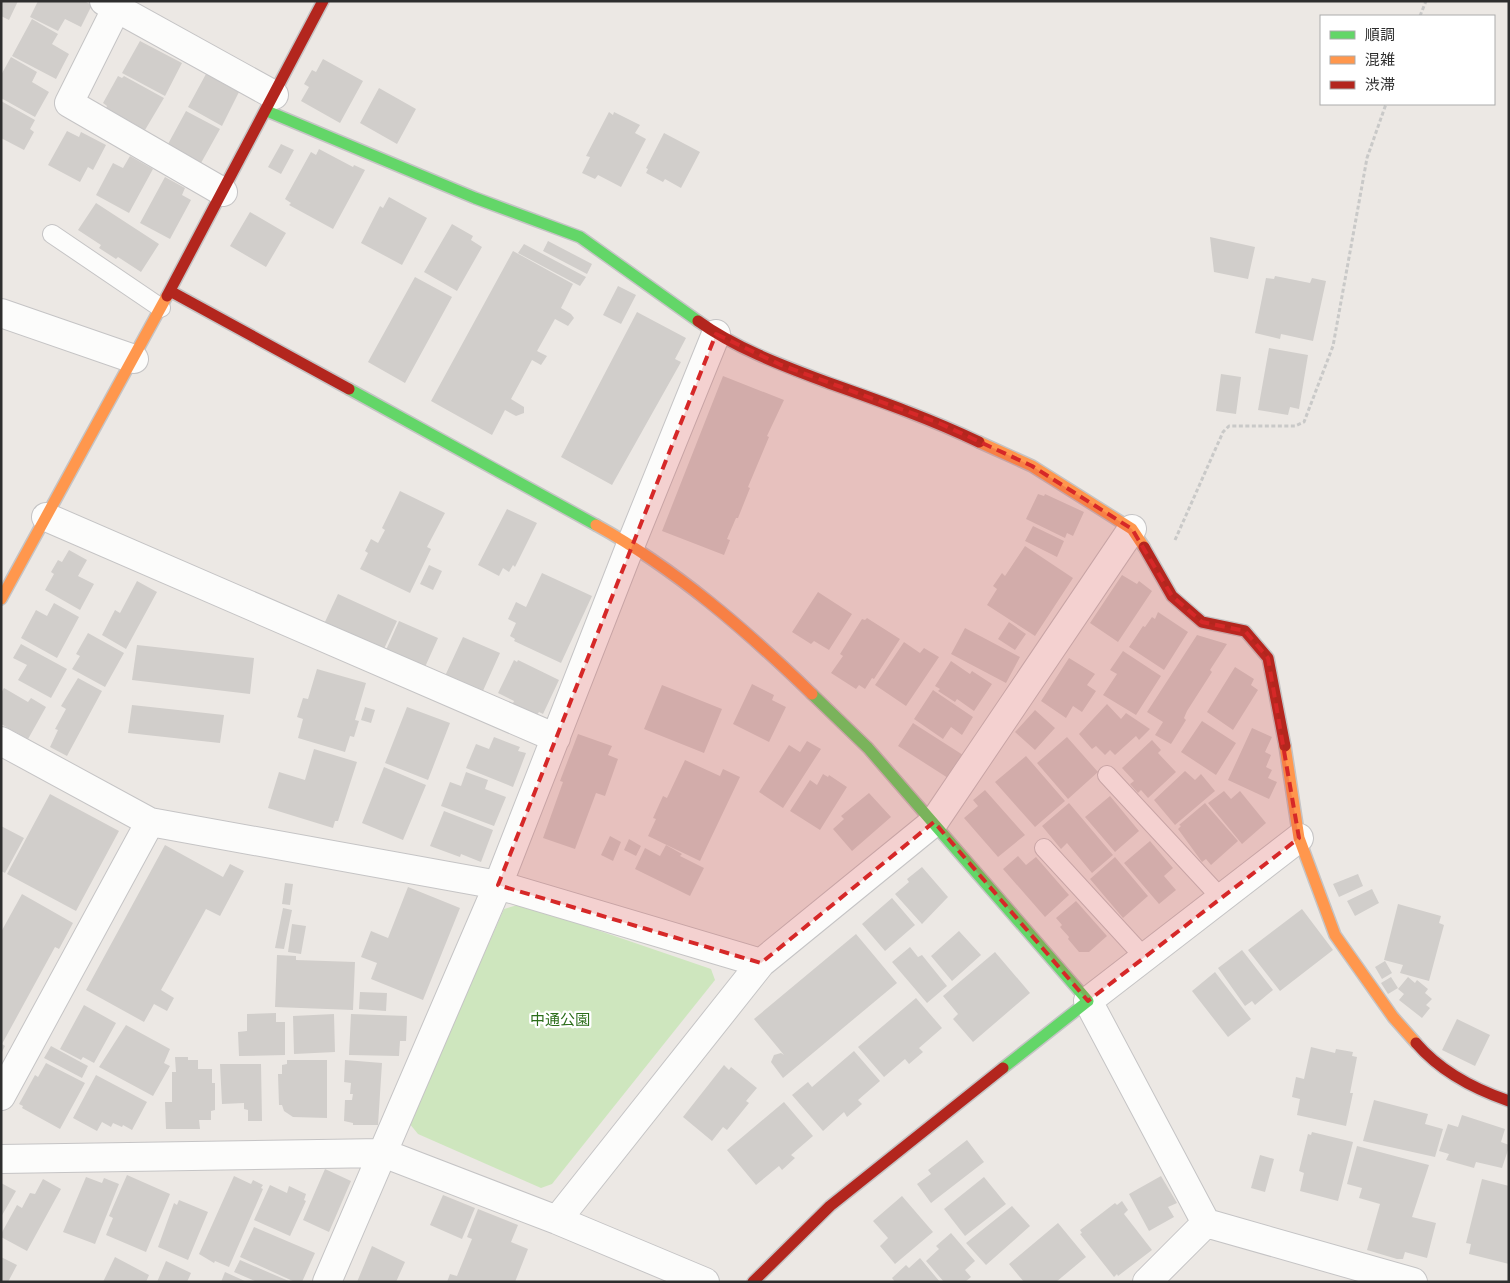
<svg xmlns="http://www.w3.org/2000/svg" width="1510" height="1283" viewBox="0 0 1510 1283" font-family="Figtree,'Noto Sans JP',sans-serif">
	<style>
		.green { fill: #cee6be }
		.building { fill: #d1cecb }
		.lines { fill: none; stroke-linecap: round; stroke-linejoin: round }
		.lane-casing { stroke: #c5c4c5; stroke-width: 20 }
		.street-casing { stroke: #c5c4c5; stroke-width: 30 }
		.fast-casing { stroke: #c5c4c5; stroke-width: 14 }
		.slow-casing { stroke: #c5c4c5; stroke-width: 14 }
		.jam-casing { stroke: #c5c4c5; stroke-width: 14 }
		.path { stroke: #c9c9c8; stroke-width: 3; stroke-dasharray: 4 2.5; stroke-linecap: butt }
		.lane { stroke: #fcfcfb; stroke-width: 18 }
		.street { stroke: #fcfcfb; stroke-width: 28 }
		.fast { stroke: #63d668; stroke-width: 11 }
		.slow { stroke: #ff974d; stroke-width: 11 }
		.jam { stroke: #b3261e; stroke-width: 11 }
		.marked { fill: #d62828; fill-opacity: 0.2; stroke: #d62828; stroke-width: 4; stroke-dasharray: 10 6; stroke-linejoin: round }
		.labels { text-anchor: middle; stroke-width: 4.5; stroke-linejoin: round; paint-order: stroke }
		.park-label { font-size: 15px; fill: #2c6e1b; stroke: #fff }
	</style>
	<rect width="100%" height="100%" fill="#ece8e4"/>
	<path class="green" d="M 521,904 L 711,969 L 715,980 L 552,1184 L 541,1188 L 418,1134 L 409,1123 L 504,909 Z"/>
	<path class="building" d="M 1,1 L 18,1 L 9,20 L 1,16 Z
		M 38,1 L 84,1 L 92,5 L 81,27 L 65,19 L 58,31 L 30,17 Z
		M 32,19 L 58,34 L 52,44 L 69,54 L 56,79 L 12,56 Z
		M 140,41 L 182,63 L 165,96 L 122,73 Z
		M 11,57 L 37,72 L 32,82 L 49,92 L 35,117 L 1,98 L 1,75 Z
		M 323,59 L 363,81 L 340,123 L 301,101 L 309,87 L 304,84 L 312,70 L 316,72 Z
		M 206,74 L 239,92 L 222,126 L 188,107 Z
		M 118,76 L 122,78 L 124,76 L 164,98 L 145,130 L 106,108 L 107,106 L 103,103 Z
		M 379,88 L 416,109 L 397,144 L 360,123 Z
		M 1,101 L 35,120 L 30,129 L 34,132 L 24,150 L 1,138 Z
		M 186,111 L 220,129 L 201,163 L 168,144 Z
		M 609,112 L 613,115 L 614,112 L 640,125 L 635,133 L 646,139 L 621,187 L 598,175 L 595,179 L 582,173 L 590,157 L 586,156 Z
		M 67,131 L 79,137 L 81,132 L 106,145 L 93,170 L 88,167 L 80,182 L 48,165 Z
		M 664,133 L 700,152 L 681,188 L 665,179 L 663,182 L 646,173 L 648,169 L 646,168 Z
		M 281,144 L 294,150 L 281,174 L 268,167 Z
		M 319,149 L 353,167 L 354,165 L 365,170 L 333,229 L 289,205 L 291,203 L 285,199 L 311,152 L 316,155 Z
		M 130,156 L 153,169 L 129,213 L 96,195 L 113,163 L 123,168 Z
		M 165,177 L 185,188 L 182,195 L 191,200 L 170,239 L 140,223 Z
		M 389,197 L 427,218 L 402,265 L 361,243 L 380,206 L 383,208 Z
		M 96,203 L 159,244 L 141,272 L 118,257 L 116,259 L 99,248 L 101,245 L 78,230 Z
		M 250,212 L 286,233 L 266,267 L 230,246 Z
		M 452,224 L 473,236 L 471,240 L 482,247 L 457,291 L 424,272 Z
		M 1210,237 L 1255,247 L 1248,279 L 1214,272 Z
		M 548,241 L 592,264 L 587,274 L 543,251 Z
		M 524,244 L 586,277 L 580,286 L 518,253 Z
		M 513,251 L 573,284 L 561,308 L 571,314 L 574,318 L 568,326 L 555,319 L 537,351 L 547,356 L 541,365 L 532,360 L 511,399 L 524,407 L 524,413 L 516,416 L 505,410 L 492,435 L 431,401 Z
		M 1275,276 L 1310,283 L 1312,278 L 1326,281 L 1313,341 L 1281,334 L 1280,339 L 1255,333 L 1266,278 L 1274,279 Z
		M 415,277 L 452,297 L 405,383 L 368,362 Z
		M 618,286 L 636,295 L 621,324 L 603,315 Z
		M 637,312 L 686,338 L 675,359 L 681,362 L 612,485 L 561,457 Z
		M 1269,348 L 1308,355 L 1299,409 L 1290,407 L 1288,415 L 1258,410 Z
		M 1221,374 L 1241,377 L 1236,414 L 1216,411 Z
		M 723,376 L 784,400 L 767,436 L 769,437 L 748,487 L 750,488 L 738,518 L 736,518 L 727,539 L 730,540 L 724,555 L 662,531 Z
		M 400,491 L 445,513 L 427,547 L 431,549 L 410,593 L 360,569 L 368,553 L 365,551 L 371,539 L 378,543 L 385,530 L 382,528 Z
		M 1038,494 L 1044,496 L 1045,494 L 1084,512 L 1073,536 L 1067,533 L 1065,538 L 1026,519 Z
		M 507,509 L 537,523 L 515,567 L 513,565 L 509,572 L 503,568 L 499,576 L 478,565 Z
		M 1033,526 L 1064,541 L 1057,557 L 1025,541 Z
		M 1025,546 L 1073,578 L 1035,636 L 987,605 L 997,589 L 993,586 L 1002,573 L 1005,576 Z
		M 69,550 L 87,560 L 78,576 L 94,584 L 80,610 L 45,590 L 54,574 L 51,572 L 58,560 L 62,562 Z
		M 429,565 L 442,571 L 433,590 L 420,584 Z
		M 542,573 L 592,596 L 561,663 L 514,641 L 515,639 L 510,636 L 516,623 L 508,619 L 516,602 L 526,607 Z
		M 1122,575 L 1137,584 L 1139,581 L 1152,591 L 1118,642 L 1090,623 Z
		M 137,581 L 157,592 L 126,649 L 102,635 L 115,610 L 120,613 Z
		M 818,592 L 852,614 L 829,650 L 814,641 L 811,644 L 792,632 Z
		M 338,594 L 397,621 L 383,651 L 324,624 Z
		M 54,603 L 79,617 L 57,658 L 21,638 L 36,610 L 47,616 Z
		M 1158,612 L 1188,632 L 1164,670 L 1129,647 L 1143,626 L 1145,627 L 1152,617 L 1155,619 Z
		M 867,618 L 900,639 L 874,679 L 872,678 L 865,689 L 859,685 L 856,689 L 831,673 L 843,656 L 840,654 L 862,619 L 865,620 Z
		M 399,621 L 438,638 L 425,667 L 386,650 Z
		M 1009,622 L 1026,634 L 1015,650 L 998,639 Z
		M 965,628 L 1020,657 L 1006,683 L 951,654 Z
		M 88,633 L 124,653 L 105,687 L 72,669 L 80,656 L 76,654 Z
		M 1197,635 L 1227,644 L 1210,670 L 1212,672 L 1187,711 L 1184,718 L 1186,720 L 1171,744 L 1155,735 L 1163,722 L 1147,712 Z
		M 463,637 L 500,653 L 482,693 L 445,676 Z
		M 904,642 L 920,653 L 924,648 L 939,657 L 906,706 L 875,685 Z
		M 21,644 L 67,669 L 51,698 L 18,680 L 27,665 L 13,658 Z
		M 137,645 L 254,658 L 250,694 L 132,680 Z
		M 1123,651 L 1161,676 L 1136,715 L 1103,695 L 1117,674 L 1110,670 Z
		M 1069,658 L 1095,674 L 1087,685 L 1096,691 L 1082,712 L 1073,706 L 1066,718 L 1041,701 Z
		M 514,660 L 517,662 L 518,660 L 559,680 L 543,714 L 539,712 L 536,716 L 512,705 L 514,701 L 498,693 Z
		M 951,661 L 970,674 L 972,671 L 992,684 L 974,711 L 957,699 L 955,702 L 938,691 L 940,689 L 935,686 Z
		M 1235,667 L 1254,679 L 1251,685 L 1258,690 L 1233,730 L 1207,712 Z
		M 317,669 L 366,683 L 355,720 L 359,721 L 354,737 L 350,736 L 345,752 L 298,738 L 303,719 L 297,717 L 303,698 L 308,699 Z
		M 78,678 L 102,691 L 67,756 L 50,747 L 58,730 L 55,729 L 66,709 L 61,706 Z
		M 752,684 L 774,695 L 772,700 L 786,707 L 769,742 L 733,724 Z
		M 662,685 L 722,709 L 704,753 L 644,729 Z
		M 4,688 L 28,702 L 31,698 L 46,707 L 28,739 L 1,724 L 1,693 Z
		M 933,690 L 973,717 L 962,735 L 951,727 L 943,739 L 914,719 Z
		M 1107,704 L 1121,719 L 1126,713 L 1150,729 L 1139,740 L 1136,736 L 1115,755 L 1110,750 L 1105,755 L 1096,746 L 1092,749 L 1079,734 Z
		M 132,705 L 224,715 L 220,743 L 128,733 Z
		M 365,707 L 375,710 L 371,723 L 361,720 Z
		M 407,707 L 450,723 L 428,780 L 385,763 Z
		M 1035,710 L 1055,728 L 1035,750 L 1015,732 Z
		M 1202,721 L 1236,743 L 1216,775 L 1181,752 Z
		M 913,723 L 963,755 L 948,778 L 898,746 Z
		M 1252,728 L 1272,737 L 1265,752 L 1271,755 L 1266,767 L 1272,770 L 1268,778 L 1277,782 L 1269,799 L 1228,780 Z
		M 578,734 L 612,746 L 608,755 L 618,759 L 605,796 L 596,793 L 575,849 L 543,838 L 563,782 L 560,781 Z
		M 494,737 L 520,747 L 518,751 L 526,753 L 513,787 L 466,768 L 476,744 L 489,749 Z
		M 1067,737 L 1098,772 L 1068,799 L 1037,763 Z
		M 1152,740 L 1161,750 L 1158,753 L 1176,772 L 1148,798 L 1141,790 L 1138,793 L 1130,784 L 1134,781 L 1122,768 Z
		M 807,741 L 821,749 L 783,808 L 759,792 L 789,745 L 800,752 Z
		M 314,749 L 357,762 L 338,821 L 335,821 L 333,828 L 268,808 L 279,772 L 305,780 Z
		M 1026,756 L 1065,801 L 1035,827 L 995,782 Z
		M 685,760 L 720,776 L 723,769 L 740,777 L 700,861 L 648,836 L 656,819 L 653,818 L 663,796 L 667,798 Z
		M 384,767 L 426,785 L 403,840 L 362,823 Z
		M 1185,771 L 1195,780 L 1201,774 L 1215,791 L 1175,825 L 1154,800 Z
		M 466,772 L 488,780 L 485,789 L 506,797 L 494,826 L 441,806 L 450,782 L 461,786 Z
		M 823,774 L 828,777 L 829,775 L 847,787 L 820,830 L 790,811 L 810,780 L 817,785 Z
		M 985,790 L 1025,835 L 998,857 L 964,818 L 978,806 L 973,800 Z
		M 1224,791 L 1231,799 L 1240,791 L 1266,823 L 1242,844 L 1208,803 Z
		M 869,793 L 891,817 L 852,851 L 833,829 L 844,819 L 841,816 Z
		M 50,794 L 119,831 L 76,911 L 7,874 Z
		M 1110,796 L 1139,831 L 1115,852 L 1085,817 Z
		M 1069,803 L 1113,855 L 1092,873 L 1067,843 L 1061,849 L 1042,826 Z
		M 1205,803 L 1238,841 L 1211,865 L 1206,859 L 1202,862 L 1178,829 L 1181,826 L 1179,825 Z
		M 444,811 L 493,830 L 481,862 L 461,854 L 460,857 L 430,846 Z
		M 1,826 L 24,838 L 5,873 L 1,871 Z
		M 610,836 L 621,842 L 613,861 L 601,855 Z
		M 629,839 L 641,846 L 636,856 L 624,850 Z
		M 1150,841 L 1173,868 L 1164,876 L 1176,890 L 1159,904 L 1124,863 Z
		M 165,845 L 223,877 L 230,864 L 244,871 L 220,916 L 206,909 L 161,990 L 174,998 L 167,1011 L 154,1004 L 144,1022 L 86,990 Z
		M 666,845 L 682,854 L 680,856 L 704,868 L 690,896 L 635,869 L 645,848 L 660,856 Z
		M 1018,856 L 1026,865 L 1036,857 L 1069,895 L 1045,917 L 1003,869 Z
		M 1115,857 L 1148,896 L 1123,918 L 1090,879 Z
		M 922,867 L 948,897 L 922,924 L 895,894 L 909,882 L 907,879 Z
		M 1358,874 L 1363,886 L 1339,897 L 1333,884 Z
		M 285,883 L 293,884 L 290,905 L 282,904 Z
		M 408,887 L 460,908 L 423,1000 L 371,979 L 377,963 L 361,957 L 371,931 L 388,938 Z
		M 1372,889 L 1379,903 L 1355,916 L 1347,901 Z
		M 22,894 L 73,923 L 59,949 L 55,947 L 2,1044 L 5,1046 L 1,1054 L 1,932 Z
		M 892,898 L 915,925 L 885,951 L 862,924 Z
		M 1076,901 L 1107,936 L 1089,952 L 1079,952 L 1068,939 L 1069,937 L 1060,927 L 1062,925 L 1056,918 Z
		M 1398,904 L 1441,916 L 1439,923 L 1444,925 L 1429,981 L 1400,973 L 1403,965 L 1384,960 Z
		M 283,908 L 292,910 L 284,949 L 275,948 Z
		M 1302,909 L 1333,950 L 1280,991 L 1248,950 Z
		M 292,924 L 306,926 L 301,954 L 288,952 Z
		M 959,931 L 981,955 L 952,981 L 931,956 Z
		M 856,934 L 897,983 L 783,1078 L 771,1062 L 774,1055 L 781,1053 L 784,1055 L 754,1019 Z
		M 910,947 L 918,957 L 922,955 L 947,986 L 927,1003 L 892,962 Z
		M 1242,950 L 1273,990 L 1255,1005 L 1252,1001 L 1245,1006 L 1218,968 Z
		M 995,952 L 1030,993 L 973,1042 L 953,1019 L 958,1014 L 943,996 Z
		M 277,955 L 296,956 L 296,960 L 355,962 L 353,1010 L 275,1007 Z
		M 1385,961 L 1392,973 L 1382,979 L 1375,967 Z
		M 1215,972 L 1251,1019 L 1228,1037 L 1192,991 Z
		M 1391,977 L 1398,988 L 1388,994 L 1381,983 Z
		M 1408,977 L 1415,983 L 1417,980 L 1428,989 L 1425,993 L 1432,999 L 1426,1005 L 1430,1008 L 1422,1018 L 1399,1000 L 1404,994 L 1398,989 Z
		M 360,992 L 387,993 L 386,1011 L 359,1009 Z
		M 916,998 L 942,1028 L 919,1048 L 923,1052 L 909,1064 L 905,1059 L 884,1077 L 858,1047 Z
		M 84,1005 L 116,1023 L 94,1063 L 83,1057 L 81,1060 L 60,1049 Z
		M 276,1013 L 276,1022 L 285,1022 L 285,1055 L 239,1056 L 238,1032 L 247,1031 L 247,1014 Z
		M 334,1014 L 335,1052 L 294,1054 L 293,1016 Z
		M 351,1014 L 407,1016 L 406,1041 L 400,1041 L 399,1056 L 349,1055 Z
		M 1457,1019 L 1490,1035 L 1475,1066 L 1442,1050 Z
		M 126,1025 L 170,1049 L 164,1063 L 170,1066 L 153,1096 L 99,1067 Z
		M 51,1046 L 88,1066 L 82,1078 L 44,1058 Z
		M 1311,1047 L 1335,1053 L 1336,1049 L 1353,1052 L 1352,1056 L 1357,1057 L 1350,1093 L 1353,1093 L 1346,1126 L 1297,1115 L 1300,1099 L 1292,1097 L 1296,1077 L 1304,1079 Z
		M 854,1051 L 880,1081 L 858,1100 L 862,1104 L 847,1117 L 844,1112 L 823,1131 L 792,1095 L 808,1082 L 812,1087 Z
		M 175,1057 L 188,1057 L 188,1060 L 198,1060 L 198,1069 L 212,1069 L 212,1083 L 215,1083 L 215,1110 L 211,1111 L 211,1120 L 199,1120 L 200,1129 L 166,1129 L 165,1102 L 172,1102 L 172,1072 L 176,1072 Z
		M 287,1060 L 327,1060 L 327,1118 L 293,1117 L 284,1111 L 282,1105 L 279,1105 L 278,1074 L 282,1074 L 282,1065 L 287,1064 Z
		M 345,1060 L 382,1063 L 378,1125 L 353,1125 L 353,1123 L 344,1121 L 345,1100 L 352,1100 L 353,1094 L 350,1094 L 351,1083 L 344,1082 Z
		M 46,1063 L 85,1083 L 60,1129 L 22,1108 L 23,1106 L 19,1104 L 35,1075 L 38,1077 Z
		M 220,1064 L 261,1064 L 262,1121 L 248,1121 L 248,1110 L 244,1109 L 244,1103 L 222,1104 Z
		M 724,1065 L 729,1070 L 731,1067 L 757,1088 L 746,1101 L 749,1103 L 727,1130 L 723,1127 L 712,1141 L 683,1117 Z
		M 96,1075 L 147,1102 L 132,1130 L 123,1125 L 122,1127 L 113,1123 L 111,1127 L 102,1122 L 97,1131 L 73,1118 Z
		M 1374,1100 L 1428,1114 L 1425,1124 L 1443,1129 L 1435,1157 L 1363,1141 Z
		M 784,1102 L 813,1136 L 791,1155 L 795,1158 L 782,1170 L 779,1166 L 756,1185 L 727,1150 Z
		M 1462,1115 L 1505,1129 L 1501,1142 L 1509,1145 L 1509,1147 L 1502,1168 L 1476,1162 L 1474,1168 L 1446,1160 L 1449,1154 L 1439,1151 L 1448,1124 L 1458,1127 Z
		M 1312,1132 L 1353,1142 L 1338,1201 L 1300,1191 L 1304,1173 L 1299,1171 L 1308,1134 L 1311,1135 Z
		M 967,1140 L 984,1162 L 931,1203 L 917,1184 L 931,1174 L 928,1170 Z
		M 1357,1146 L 1429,1165 L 1412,1217 L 1436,1223 L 1427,1258 L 1405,1252 L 1403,1259 L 1397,1259 L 1367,1250 L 1380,1204 L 1359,1198 L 1362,1188 L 1347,1184 Z
		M 1260,1155 L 1274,1159 L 1265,1192 L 1251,1188 Z
		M 325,1169 L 351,1181 L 329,1232 L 303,1220 Z
		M 127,1175 L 170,1194 L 146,1252 L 106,1235 L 113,1218 L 109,1216 Z
		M 234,1176 L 251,1184 L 253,1180 L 263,1185 L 261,1188 L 263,1189 L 229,1267 L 215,1261 L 214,1263 L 199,1254 Z
		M 1161,1176 L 1177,1203 L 1168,1207 L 1174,1217 L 1149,1231 L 1129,1194 Z
		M 86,1177 L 102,1183 L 104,1178 L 119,1184 L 95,1244 L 63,1232 Z
		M 984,1177 L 1006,1204 L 965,1236 L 944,1209 Z
		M 43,1179 L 61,1189 L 27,1251 L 1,1237 L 1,1234 L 17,1205 L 22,1208 L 30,1193 L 35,1194 Z
		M 1482,1179 L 1509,1186 L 1509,1264 L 1469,1254 L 1471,1244 L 1466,1243 Z
		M 1,1183 L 16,1191 L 1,1217 Z
		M 270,1185 L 287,1193 L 289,1186 L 306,1194 L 304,1200 L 306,1201 L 290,1236 L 254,1220 Z
		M 443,1195 L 475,1208 L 462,1239 L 430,1225 Z
		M 902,1196 L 933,1232 L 895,1264 L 880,1246 L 888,1238 L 873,1221 Z
		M 179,1200 L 208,1212 L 188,1260 L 158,1247 L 174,1203 L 177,1205 Z
		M 1122,1201 L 1128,1210 L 1124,1214 L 1152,1250 L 1118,1276 L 1117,1274 L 1114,1277 L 1080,1234 L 1082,1233 L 1080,1230 L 1115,1203 L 1117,1205 Z
		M 1012,1206 L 1030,1226 L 986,1265 L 966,1243 Z
		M 478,1209 L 518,1225 L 511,1242 L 528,1249 L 515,1282 L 447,1282 L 450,1274 L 457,1276 L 472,1239 L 467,1237 Z
		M 1058,1223 L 1086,1257 L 1056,1282 L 1024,1282 L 1009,1264 Z
		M 254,1227 L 315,1253 L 302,1282 L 295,1282 L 240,1257 Z
		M 951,1233 L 975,1261 L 965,1270 L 971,1277 L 965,1282 L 944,1282 L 926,1261 L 939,1249 L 936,1246 Z
		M 372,1246 L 405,1262 L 396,1282 L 357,1282 Z
		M 1,1257 L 17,1265 L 8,1282 L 1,1282 Z
		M 115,1257 L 149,1275 L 146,1282 L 103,1282 Z
		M 920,1258 L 940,1282 L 895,1282 L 892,1278 L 906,1265 L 909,1268 Z
		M 240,1260 L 291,1282 L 257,1282 L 234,1272 Z
		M 166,1261 L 191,1273 L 187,1282 L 157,1282 Z
		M 225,1272 L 247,1282 L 221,1282 Z"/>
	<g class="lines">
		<g class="lane-casing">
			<path id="lane" d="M 52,234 L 161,308
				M 1107,775 L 1222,899
				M 1044,848 L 1145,958"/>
		</g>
		<g class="street-casing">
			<path id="street" d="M 104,1 L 274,95
				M 116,9 L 69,103 L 223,192
				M 1,313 L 134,359
				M 46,517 L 556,738
				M 1,741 L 150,822 L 498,885 L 761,963
				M 1299,838 L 1088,1001 L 1206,1223 L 1413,1282
				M 1,1096 L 150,822
				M 1,1159 L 383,1153 L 557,1220 L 705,1282
				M 557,1220 L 761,963 L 934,822 L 1132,529
				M 327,1282 L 498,885 L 631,544 L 716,334
				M 1147,1282 L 1206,1223"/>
		</g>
		<g class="fast-casing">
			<path id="fast" d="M 267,111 L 475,198 L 580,237 L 698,321
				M 349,389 L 596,525
				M 812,694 L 868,748 L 1088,1001 L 1003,1068"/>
		</g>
		<g class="slow-casing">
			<path id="slow" d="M 979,442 L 1032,466 L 1132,529 L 1144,547
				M 596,525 C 676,569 747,631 812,694
				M 1,599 L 167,296
				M 1285,746 L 1299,838 L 1335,935 L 1393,1017 L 1416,1043"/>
		</g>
		<g class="jam-casing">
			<path id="jam" d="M 170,291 L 349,389
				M 167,296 L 323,1
				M 698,321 C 737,349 784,366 829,383 C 880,401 931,419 979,442
				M 1144,547 L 1172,596 L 1202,622 L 1245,631 L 1268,658 L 1285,746
				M 1416,1043 C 1440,1071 1474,1089 1509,1101
				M 753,1282 L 830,1206 L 1003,1068"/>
		</g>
		<path class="path" d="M 1420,16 L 1426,1
			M 1175,540 L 1223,432 L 1229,426 L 1295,426 L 1304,422 L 1333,346 L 1367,158 L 1386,104"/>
		<use href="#lane" class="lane"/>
		<use href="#street" class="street"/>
		<use href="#fast" class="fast"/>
		<use href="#slow" class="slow"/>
		<use href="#jam" class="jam"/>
	</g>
	<path class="marked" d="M 716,334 L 781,365 L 939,423 L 1032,466 L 1132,529 L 1172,596 L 1202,622 L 1245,631 L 1268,658 L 1299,838 L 1088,1001 L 934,822 L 761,963 L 498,885 Z"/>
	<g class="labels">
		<g class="park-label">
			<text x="560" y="1025">中通公園</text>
		</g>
	</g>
	<rect width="1510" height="1283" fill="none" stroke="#2e2e2e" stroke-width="5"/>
	<rect x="1320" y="15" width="175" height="90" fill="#ffffff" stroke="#ababab"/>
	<rect x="1330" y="31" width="25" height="8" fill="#63d668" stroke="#ababab"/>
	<text x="1365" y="40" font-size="15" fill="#2e2e2e">順調</text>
	<rect x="1330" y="56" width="25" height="8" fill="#ff974d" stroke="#ababab"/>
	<text x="1365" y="65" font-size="15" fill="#2e2e2e">混雑</text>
	<rect x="1330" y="81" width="25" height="8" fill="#b3261e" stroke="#ababab"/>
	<text x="1365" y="90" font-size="15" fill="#2e2e2e">渋滞</text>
</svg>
